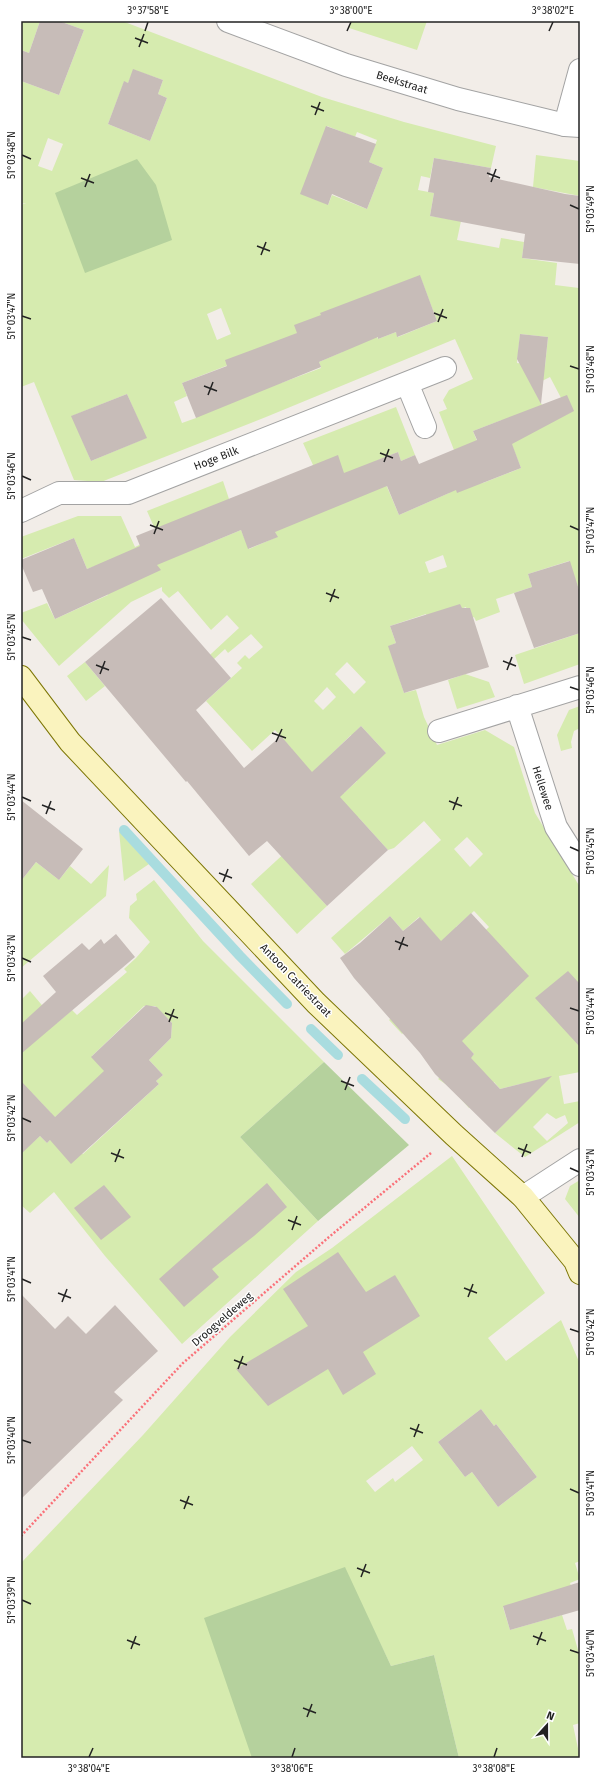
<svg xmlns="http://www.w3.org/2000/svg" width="601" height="1779" viewBox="0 0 601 1779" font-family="'Fira Sans',sans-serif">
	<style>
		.grass { fill: #d6ebaf; fill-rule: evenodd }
		.forest { fill: #b5d19d }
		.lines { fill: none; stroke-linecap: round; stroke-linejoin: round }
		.stream { stroke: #a9dcdf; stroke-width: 10 }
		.building { fill: #c7bcb8 }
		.minor-casing { stroke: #a3a3a3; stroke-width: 24 }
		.tertiary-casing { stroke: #a3a3a3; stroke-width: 24 }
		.secondary-casing { stroke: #7d7605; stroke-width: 24 }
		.path { stroke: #fa7179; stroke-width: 2.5; stroke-dasharray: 2 2; stroke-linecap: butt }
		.minor { stroke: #fff; stroke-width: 22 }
		.tertiary { stroke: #fff; stroke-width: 22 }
		.secondary { stroke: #faf3be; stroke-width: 22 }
		.ticks { fill: none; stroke: #222; stroke-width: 1.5 }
		.labels { text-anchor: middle; stroke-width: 3; stroke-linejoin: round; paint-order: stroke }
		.street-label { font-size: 11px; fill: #222; stroke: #fff }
		.neatline { fill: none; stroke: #222; stroke-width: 1.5 }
		.ticks-label { font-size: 10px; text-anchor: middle; fill: #222 }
	</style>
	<rect width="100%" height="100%" fill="#f2ede8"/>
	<path class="grass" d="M 21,21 L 40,21 L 29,53 L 21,50 Z
		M 59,21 L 122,21 L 322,97 L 404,122 L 496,146 L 491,168 L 434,158 L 430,178 L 421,176 L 418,190 L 434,193 L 430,216 L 461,221 L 457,240 L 499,248 L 501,238 L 524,242 L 522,258 L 557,263 L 555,285 L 579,288 L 580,283 L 580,593 L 569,561 L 528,574 L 532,587 L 496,599 L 500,612 L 476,621 L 474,617 L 470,619 L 466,607 L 448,613 L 432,630 L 426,614 L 390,626 L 396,643 L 389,646 L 404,693 L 416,690 L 424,717 L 437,745 L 485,730 L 514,747 L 535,813 L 580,887 L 580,1072 L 559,1076 L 564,1104 L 580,1101 L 580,1122 L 525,1157 L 495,1133 L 532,1095 L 520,1084 L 500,1089 L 494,1082 L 469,1108 L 450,1087 L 438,1079 L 449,1069 L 453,1074 L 474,1054 L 429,1010 L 402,1034 L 389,1020 L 489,927 L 474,911 L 456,927 L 460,932 L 437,944 L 437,937 L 419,917 L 403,931 L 390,916 L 345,954 L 331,938 L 441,840 L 424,821 L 394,848 L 388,850 L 358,817 L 297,873 L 327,906 L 297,934 L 251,884 L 339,803 L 291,756 L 292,749 L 275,730 L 252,751 L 206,701 L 242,668 L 237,663 L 245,655 L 249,659 L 263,647 L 251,634 L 228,653 L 225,649 L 189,682 L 185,678 L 239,628 L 227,615 L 211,630 L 178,591 L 169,598 L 162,591 L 162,587 L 131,602 L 59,666 L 21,619 L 21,613 L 47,603 L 55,619 L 108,595 L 95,566 L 87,569 L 74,538 L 21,559 L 21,537 L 78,516 L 121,516 L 135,547 L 158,536 L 147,511 L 223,481 L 229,499 L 205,545 L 241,530 L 249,549 L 277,537 L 271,522 L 313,465 L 303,443 L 396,407 L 415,455 L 401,461 L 398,452 L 376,461 L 399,515 L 449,493 L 447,487 L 483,483 L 521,468 L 502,420 L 473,431 L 477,441 L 454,450 L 439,412 L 447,409 L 443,400 L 449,390 L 473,379 L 455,339 L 266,417 L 101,482 L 74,480 L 34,382 L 21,387 L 21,205 L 26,203 L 21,204 L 21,81 L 59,95 L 84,30 ZM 134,70 L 163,80 L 158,94 L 167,98 L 150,141 L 108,124 L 124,82 L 128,83 ZM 327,126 L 355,137 L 357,132 L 377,140 L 369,162 L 383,168 L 367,209 L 332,195 L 328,205 ZM 48,138 L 63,144 L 52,171 L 38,166 ZM 420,276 L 437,321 L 398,337 L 396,332 L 378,339 L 369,316 L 379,291 ZM 221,308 L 231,334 L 217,340 L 207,314 ZM 327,313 L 342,352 L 319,362 L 321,368 L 281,383 L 273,361 L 297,333 ZM 520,334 L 548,337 L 545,366 L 517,363 ZM 231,364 L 196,418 L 182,423 L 174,402 L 187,396 L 182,383 ZM 550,377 L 569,413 L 551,422 L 532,386 ZM 127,394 L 146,438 L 91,461 L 72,416 ZM 443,555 L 447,567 L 429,573 L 425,562 ZM 347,662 L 366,682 L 354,694 L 335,674 ZM 327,687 L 336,697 L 323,710 L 314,701 ZM 361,726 L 386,753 L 355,732 ZM 351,735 L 357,741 L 316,769 ZM 348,772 L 357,781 L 344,793 L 335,785 ZM 467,837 L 483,854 L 470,867 L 454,849 ZM 547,1113 L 556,1119 L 565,1115 L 568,1123 L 547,1141 L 533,1127 Z
		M 351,21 L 427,21 L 417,50 L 349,28 Z
		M 536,155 L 580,161 L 580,196 L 533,187 Z
		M 580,633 L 580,664 L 524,684 L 515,655 Z
		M 85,662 L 105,686 L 86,701 L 67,676 Z
		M 465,674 L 489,682 L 495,697 L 457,709 L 448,680 Z
		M 580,706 L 580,728 L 574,731 L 571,742 L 572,748 L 561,751 L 557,735 L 569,710 Z
		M 119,831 L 149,864 L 124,881 Z
		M 36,862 L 59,880 L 70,866 L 91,884 L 109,865 L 106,896 L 21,968 L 21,881 Z
		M 154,880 L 203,941 L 324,1062 L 240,1137 L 318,1221 L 182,1344 L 105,1256 L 54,1192 L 30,1213 L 21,1205 L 21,1153 L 40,1136 L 47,1143 L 50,1140 L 83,1154 L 159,1084 L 156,1081 L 163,1075 L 149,1060 L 171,1038 L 172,1023 L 155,1006 L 144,1006 L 92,1056 L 107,1074 L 93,1082 L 52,1120 L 48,1116 L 51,1113 L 32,1093 L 21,1103 L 21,1000 L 30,991 L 57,1023 L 72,1010 L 77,1015 L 127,972 L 124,969 L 136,958 L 150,942 L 129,918 L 130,906 L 137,900 L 136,894 Z
		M 452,1156 L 545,1293 L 488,1338 L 506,1361 L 561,1320 L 580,1364 L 580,1561 L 575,1563 L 580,1579 L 570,1583 L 579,1610 L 503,1607 L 510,1630 L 562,1615 L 567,1630 L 572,1629 L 580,1657 L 580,1723 L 573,1725 L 580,1758 L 459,1758 L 434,1655 L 391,1666 L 344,1568 L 252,1758 L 21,1758 L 21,1563 L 143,1435 L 230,1337 L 296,1272 L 332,1248 ZM 481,1409 L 494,1426 L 496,1424 L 537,1477 L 498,1507 L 472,1472 L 465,1477 L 438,1442 ZM 412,1446 L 423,1460 L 395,1482 L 393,1478 L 375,1492 L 366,1481 Z
		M 580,1180 L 580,1218 L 565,1199 L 570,1186 Z"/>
	<path class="forest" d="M 137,159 L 156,185 L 172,240 L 85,273 L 55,193 Z
		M 324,1062 L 409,1145 L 318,1221 L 240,1137 Z
		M 345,1567 L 391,1666 L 434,1655 L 459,1758 L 252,1758 L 204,1618 Z"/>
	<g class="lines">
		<path class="stream" d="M 124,830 L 240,956 L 287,1004
			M 311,1029 L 338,1055
			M 362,1079 L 405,1119"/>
	</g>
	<path class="building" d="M 40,21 L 59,21 L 84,30 L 59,95 L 21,81 L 21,50 L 29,53 Z
		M 133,69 L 163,80 L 158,94 L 167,98 L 150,141 L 108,124 L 124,81 L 128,83 Z
		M 326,126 L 376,144 L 369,162 L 383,168 L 367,209 L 332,194 L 328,205 L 300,194 Z
		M 434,158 L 491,168 L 489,177 L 565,194 L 580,196 L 580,264 L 522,258 L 525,234 L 430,216 L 434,193 L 428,192 Z
		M 420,275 L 437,321 L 397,337 L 396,332 L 378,339 L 378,337 L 319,362 L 321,367 L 196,418 L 182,383 L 227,366 L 225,360 L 297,333 L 294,325 L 321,315 L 320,313 Z
		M 520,334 L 548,337 L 541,404 L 517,359 Z
		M 127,394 L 147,438 L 91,461 L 71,416 Z
		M 567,395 L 574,411 L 512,444 L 521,468 L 457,493 L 456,490 L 399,515 L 387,486 L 275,532 L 278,537 L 248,549 L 241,530 L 157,565 L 161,570 L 55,619 L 42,589 L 33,592 L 21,564 L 21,560 L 74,538 L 87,569 L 140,546 L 136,536 L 338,455 L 344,473 L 398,452 L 401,461 L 415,455 L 419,464 L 477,440 L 473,431 Z
		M 570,561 L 580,593 L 580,633 L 534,648 L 514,593 L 532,587 L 528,574 Z
		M 161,598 L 231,678 L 196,710 L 244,768 L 281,736 L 312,772 L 361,726 L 386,753 L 340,797 L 388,850 L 327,906 L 267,841 L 249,856 L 187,781 L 186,782 L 85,662 Z
		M 460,604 L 462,608 L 470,608 L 489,667 L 404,693 L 388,646 L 396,643 L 390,626 Z
		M 21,800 L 83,849 L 59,880 L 36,862 L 21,881 Z
		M 471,913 L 529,976 L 462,1041 L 474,1054 L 471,1058 L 500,1089 L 552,1076 L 495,1133 L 435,1074 L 420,1053 L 354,978 L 340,958 L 360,943 L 390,916 L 403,931 L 420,917 L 441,941 Z
		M 116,934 L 135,957 L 22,1053 L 21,1024 L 56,992 L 43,976 L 82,943 L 89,950 L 101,939 L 104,944 Z
		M 568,971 L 580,984 L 580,1047 L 535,998 Z
		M 146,1005 L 157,1007 L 172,1023 L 171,1038 L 149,1060 L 163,1075 L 156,1081 L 159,1084 L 71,1164 L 50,1140 L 47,1143 L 40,1136 L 21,1154 L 21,1081 L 55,1117 L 104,1071 L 91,1057 Z
		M 267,1183 L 287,1207 L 254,1236 L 212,1269 L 219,1277 L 184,1307 L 159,1279 Z
		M 104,1185 L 131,1217 L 101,1240 L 74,1208 Z
		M 338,1252 L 366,1292 L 395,1275 L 420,1316 L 363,1352 L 376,1374 L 343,1395 L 328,1369 L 268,1406 L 236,1369 L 308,1326 L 283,1289 Z
		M 21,1294 L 55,1329 L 68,1316 L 86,1334 L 115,1305 L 158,1351 L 114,1392 L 123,1400 L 21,1499 Z
		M 481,1409 L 494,1426 L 496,1424 L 537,1477 L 498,1507 L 472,1472 L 465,1477 L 438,1442 Z
		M 580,1582 L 580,1610 L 510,1630 L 503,1606 Z"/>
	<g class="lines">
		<g class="minor-casing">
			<path id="minor" d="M 565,125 L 580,70
				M 407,383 L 425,427
				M 21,511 L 59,493 L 128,493 L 445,368
				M 517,706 L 556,827 L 580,865
				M 439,731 L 580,687
				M 523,1197 L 580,1160"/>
		</g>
		<g class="tertiary-casing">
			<path id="tertiary" d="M 228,21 L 346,65 L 458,99 L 565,125 L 580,126"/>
		</g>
		<g class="secondary-casing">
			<path id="secondary" d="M 21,677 L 70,742 L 316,1003 L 454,1135 L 523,1197 L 575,1261 L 580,1273"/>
		</g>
		<path class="path" d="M 21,1536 L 183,1363 L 329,1237 L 431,1153"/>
		<use href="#minor" class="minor"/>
		<use href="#tertiary" class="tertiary"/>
		<use href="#secondary" class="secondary"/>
	</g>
	<path class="ticks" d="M 145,31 L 148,22M 347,31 L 351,22M 549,31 L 553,22M 135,38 L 148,43M 139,47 L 144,34M 311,106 L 324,111M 315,115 L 320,102M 22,155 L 31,159M 487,173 L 500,178M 81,178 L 94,183M 491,182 L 496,169M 85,187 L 90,174M 570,205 L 579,209M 257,246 L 270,251M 261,255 L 266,242M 434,313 L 447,318M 22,316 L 31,319M 438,322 L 443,309M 570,366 L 579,369M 204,386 L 217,391M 208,395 L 213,382M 380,453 L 393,458M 384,462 L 389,449M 22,476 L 31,480M 150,525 L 163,530M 570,526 L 579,530M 154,534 L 159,521M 326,593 L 339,598M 330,602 L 335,589M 22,637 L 31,640M 503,661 L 516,666M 96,665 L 109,670M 507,670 L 512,657M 100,674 L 105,661M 570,687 L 579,690M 272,733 L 286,738M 276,742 L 282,729M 22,797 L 31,801M 449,801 L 462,806M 42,805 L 55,810M 453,810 L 458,797M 46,814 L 51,801M 570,847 L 579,851M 219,873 L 232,878M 223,882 L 228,869M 395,941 L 408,946M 399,950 L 404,937M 22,958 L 31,962M 570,1008 L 579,1011M 165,1013 L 178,1018M 169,1022 L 174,1009M 341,1081 L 354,1086M 345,1090 L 350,1077M 22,1118 L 31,1122M 518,1148 L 531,1153M 111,1153 L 124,1158M 522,1157 L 527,1144M 115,1162 L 120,1149M 570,1168 L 579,1172M 288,1220 L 301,1225M 292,1230 L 297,1216M 22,1279 L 31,1283M 464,1288 L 477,1293M 58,1293 L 71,1298M 468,1297 L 473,1284M 62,1302 L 67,1289M 570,1329 L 579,1332M 234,1360 L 247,1365M 238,1369 L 243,1356M 410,1428 L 423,1433M 414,1437 L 419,1424M 22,1440 L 31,1443M 570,1489 L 579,1493M 180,1500 L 193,1505M 184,1509 L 189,1496M 357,1568 L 370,1573M 361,1577 L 366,1564M 22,1600 L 31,1604M 533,1636 L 546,1641M 127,1640 L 140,1645M 537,1645 L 542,1632M 131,1649 L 136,1636M 570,1650 L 579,1653M 303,1708 L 316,1713M 307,1717 L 312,1704M 89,1757 L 93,1748M 292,1757 L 295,1748M 494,1757 L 497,1748"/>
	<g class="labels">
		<g class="street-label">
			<text transform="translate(402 82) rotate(17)" y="4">Beekstraat</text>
			<text transform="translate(216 458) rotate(-21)" y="4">Hoge Bilk</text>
			<text transform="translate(543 788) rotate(72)" y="4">Hellewee</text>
			<text transform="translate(296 980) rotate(46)" y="4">Antoon Catriestraat</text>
			<text transform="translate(222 1319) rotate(-41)" y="4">Droogveldeweg</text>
		</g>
	</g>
	<rect width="601" height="1779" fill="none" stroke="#ffffff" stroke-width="44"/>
	<g transform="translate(547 1725) rotate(21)" stroke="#ffffff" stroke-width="3" paint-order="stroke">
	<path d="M0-3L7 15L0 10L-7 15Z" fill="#222222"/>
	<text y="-6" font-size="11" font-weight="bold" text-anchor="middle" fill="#222222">N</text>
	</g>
	<rect x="22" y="22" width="557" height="1735" class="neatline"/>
	<g class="ticks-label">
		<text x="148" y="14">3°37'58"E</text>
		<text x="351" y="14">3°38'00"E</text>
		<text x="553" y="14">3°38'02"E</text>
		<text transform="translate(11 155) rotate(-90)" y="4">51°03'48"N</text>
		<text transform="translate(590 209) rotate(-90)" y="4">51°03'49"N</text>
		<text transform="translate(11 316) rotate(-90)" y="4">51°03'47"N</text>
		<text transform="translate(590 369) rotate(-90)" y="4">51°03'48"N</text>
		<text transform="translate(11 476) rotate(-90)" y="4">51°03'46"N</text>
		<text transform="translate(590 530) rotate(-90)" y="4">51°03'47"N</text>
		<text transform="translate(11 637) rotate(-90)" y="4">51°03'45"N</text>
		<text transform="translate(590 690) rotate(-90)" y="4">51°03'46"N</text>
		<text transform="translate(11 797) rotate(-90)" y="4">51°03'44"N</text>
		<text transform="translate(590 851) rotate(-90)" y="4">51°03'45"N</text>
		<text transform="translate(11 958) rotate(-90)" y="4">51°03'43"N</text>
		<text transform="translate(590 1011) rotate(-90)" y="4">51°03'44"N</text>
		<text transform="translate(11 1118) rotate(-90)" y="4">51°03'42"N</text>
		<text transform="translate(590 1172) rotate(-90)" y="4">51°03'43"N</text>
		<text transform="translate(11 1279) rotate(-90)" y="4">51°03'41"N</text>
		<text transform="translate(590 1332) rotate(-90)" y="4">51°03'42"N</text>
		<text transform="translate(11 1440) rotate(-90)" y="4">51°03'40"N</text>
		<text transform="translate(590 1493) rotate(-90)" y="4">51°03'41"N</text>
		<text transform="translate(11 1600) rotate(-90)" y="4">51°03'39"N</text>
		<text transform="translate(590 1653) rotate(-90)" y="4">51°03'40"N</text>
		<text x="89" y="1772">3°38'04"E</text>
		<text x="292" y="1772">3°38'06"E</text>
		<text x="494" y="1772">3°38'08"E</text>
	</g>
</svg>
